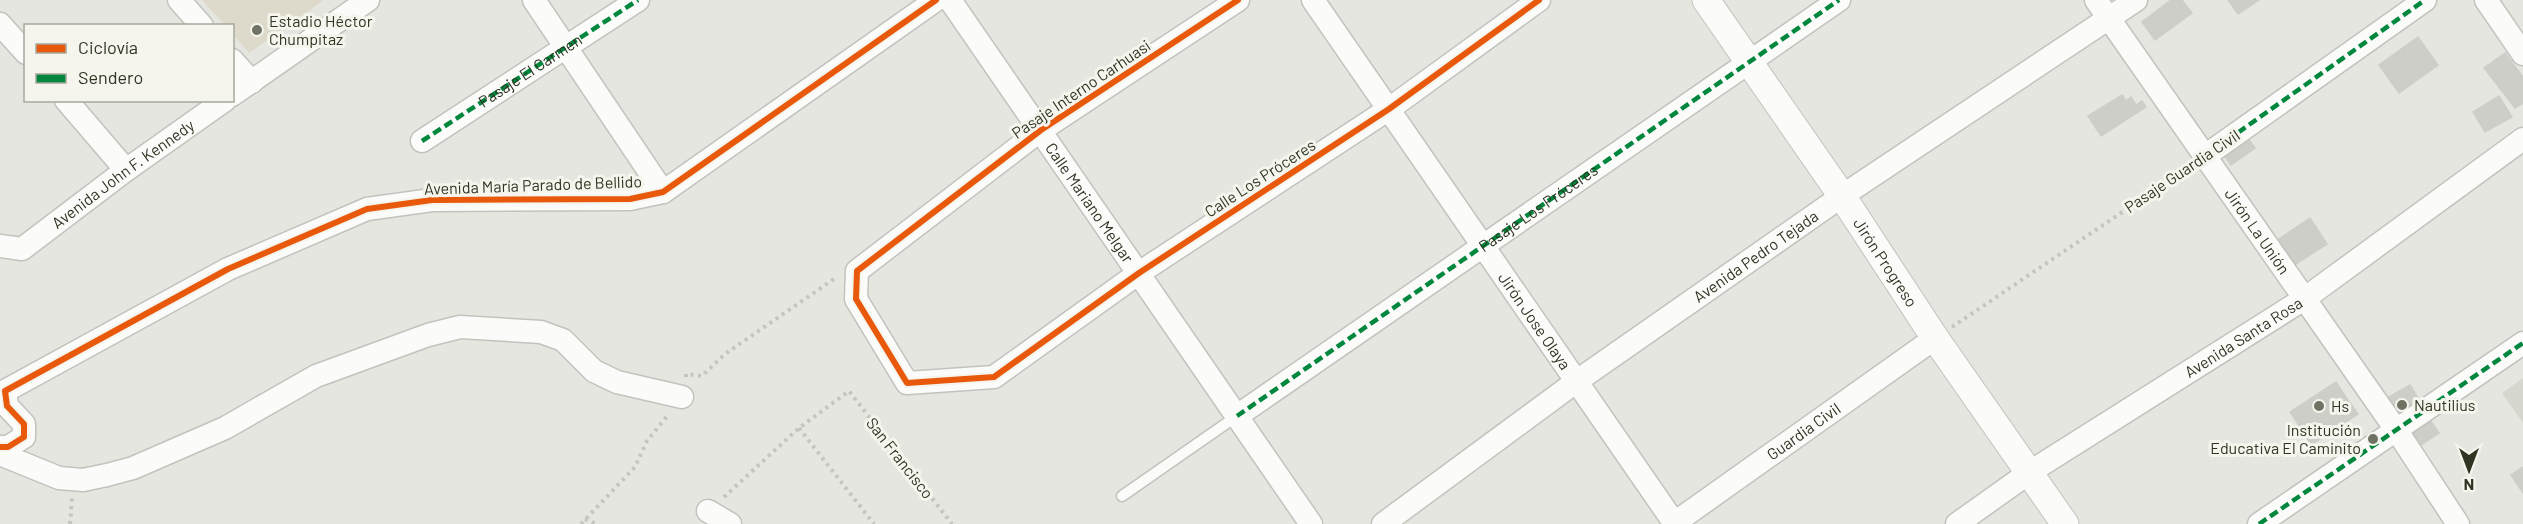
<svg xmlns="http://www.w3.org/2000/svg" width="2523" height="524" viewBox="0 0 2523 524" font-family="Barlow,sans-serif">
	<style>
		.built { fill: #d6d7cf }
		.green { fill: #dddacb }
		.building { fill: #cecec9; stroke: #cecec9; stroke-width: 1.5 }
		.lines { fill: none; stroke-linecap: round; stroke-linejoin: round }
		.service-casing { stroke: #c2c3bd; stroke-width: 13 }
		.minor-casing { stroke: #c2c3bd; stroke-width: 25 }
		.tertiary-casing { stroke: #c2c3bd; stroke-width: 29 }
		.path { stroke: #c4c5bf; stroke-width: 4; stroke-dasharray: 3 4.5; stroke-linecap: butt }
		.service { stroke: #fbfbfa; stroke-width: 10 }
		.minor { stroke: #fbfbfa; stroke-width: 22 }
		.tertiary { stroke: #fbfbfa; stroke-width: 27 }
		.quiet { stroke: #00873e; stroke-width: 4.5; stroke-dasharray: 9 4.5; stroke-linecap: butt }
		.cycleway-casing { stroke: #f5f5ee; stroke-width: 10 }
		.cycleway { stroke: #e8590c; stroke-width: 6 }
		.poi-dot { fill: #6f7364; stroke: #f5f5ee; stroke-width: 2 }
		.labels { text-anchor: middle; stroke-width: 6; stroke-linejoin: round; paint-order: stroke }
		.poi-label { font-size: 16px; fill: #303522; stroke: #f5f5ee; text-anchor: start }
		.street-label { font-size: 16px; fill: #303522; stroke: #f5f5ee }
	</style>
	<rect width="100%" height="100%" fill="#e5e6e0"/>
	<path class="built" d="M 2523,378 L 2523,423 L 2502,393 Z"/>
	<path class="green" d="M 202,0 L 324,0 L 249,53 L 233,34 L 232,26 L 225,25 Z"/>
	<path class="building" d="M 2171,0 L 2182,0 L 2192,13 L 2155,40 L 2142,22 Z
		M 2228,0 L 2259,0 L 2238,14 Z
		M 2418,37 L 2438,65 L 2399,93 L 2379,65 Z
		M 2505,53 L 2523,77 L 2523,103 L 2515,108 L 2484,68 Z
		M 2122,95 L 2126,101 L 2131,97 L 2136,105 L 2142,101 L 2146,107 L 2101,136 L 2088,116 Z
		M 2499,96 L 2512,117 L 2485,132 L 2473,112 Z
		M 2245,134 L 2255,148 L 2231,165 L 2221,151 Z
		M 2310,218 L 2327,244 L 2293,266 L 2276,241 Z
		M 2336,382 L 2348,400 L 2302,430 L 2290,412 Z
		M 2410,385 L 2424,408 L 2401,422 L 2387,398 Z
		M 2348,400 L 2358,414 L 2311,445 L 2302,430 Z
		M 2428,417 L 2439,433 L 2418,447 L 2407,431 Z
		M 2523,467 L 2523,493 L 2511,475 Z"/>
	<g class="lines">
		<g class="service-casing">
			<path id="service" d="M 1122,496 L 1237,416"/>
		</g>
		<g class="minor-casing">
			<g id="minor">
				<path d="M 179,0 L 202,26"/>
				<path d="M 534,0 L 663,192"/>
				<path id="s1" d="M 950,0 L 1311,524"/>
				<path d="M 1238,0 L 1041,130 L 857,271 L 856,299 L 907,383 L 994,377 L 1139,273 L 1389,109 L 1539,0"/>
				<path id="s2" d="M 1313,0 L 1675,524"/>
				<path id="s3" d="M 2096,0 L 2397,431 L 2458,524"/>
				<path d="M 2486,0 L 2523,54"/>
				<path d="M 0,24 L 26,53"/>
				<path d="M 232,60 L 252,82"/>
				<path d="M 232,95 L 368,0"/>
				<path d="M 66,100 L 126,170"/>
				<path d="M 422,141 L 638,0"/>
				<path d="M 2205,156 L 2425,0"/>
				<path id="s4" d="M 0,246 L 22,249 L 126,170 L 225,100"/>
				<path id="s5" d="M 1237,416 L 1839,0"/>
				<path d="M 0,447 L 8,447 L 24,437 L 24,424 L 7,406 L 5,391 L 228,269 L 367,209 L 432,200 L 630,199 L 663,192 L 936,0"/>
				<path d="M 0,454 L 59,478 L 83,480 L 107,475 L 133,468 L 225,428 L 316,376 L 428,335 L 460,327 L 541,332 L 563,340 L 594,371 L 617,382 L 682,397"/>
				<path d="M 708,511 L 730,524"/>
				<path id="s6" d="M 1383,524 L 1577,381 L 1842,196 L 2136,0"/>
				<path id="s7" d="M 1673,524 L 1935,338"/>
				<path id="s8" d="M 1957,524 L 2030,472 L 2304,299 L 2523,139"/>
				<path d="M 2259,524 L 2523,343"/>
			</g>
		</g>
		<g class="tertiary-casing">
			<g id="tertiary">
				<path id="s9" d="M 1706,0 L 1842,196 L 1935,338 L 2065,524"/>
			</g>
		</g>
		<path class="path" d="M 1952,327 L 2189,167
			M 686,377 L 686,374 L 702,376 L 725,354 L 837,277
			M 799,428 L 874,524
			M 724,497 L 799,428 L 849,391 L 952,524
			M 585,519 L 596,524
			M 70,524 L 72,498
			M 581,524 L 635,467 L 647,441 L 668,415"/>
		<use href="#service" class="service"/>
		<use href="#minor" class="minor"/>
		<use href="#tertiary" class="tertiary"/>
		<g class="quiet">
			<path id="s10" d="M 422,141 L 638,0"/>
			<path d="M 2205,156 L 2425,0"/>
			<path d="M 1237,416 L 1839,0"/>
			<path d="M 2259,524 L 2523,343"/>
		</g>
		<g class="cycleway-casing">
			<path id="cycleway" d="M 1238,0 L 1041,130 L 857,271 L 856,299 L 907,383 L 994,377 L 1139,273 L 1389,109 L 1539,0
				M 0,447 L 8,447 L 24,437 L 24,424 L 7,406 L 5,391 L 228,269 L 367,209 L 432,200 L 630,199 L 663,192 L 936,0"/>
		</g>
		<use href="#cycleway" class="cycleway"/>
	</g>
	<g class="poi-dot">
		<circle cx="257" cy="30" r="6"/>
		<circle cx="2402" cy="405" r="6"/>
		<circle cx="2319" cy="406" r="6"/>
		<circle cx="2373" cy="439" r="6"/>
	</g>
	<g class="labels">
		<g class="poi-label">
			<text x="269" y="27">Estadio Héctor<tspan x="269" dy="18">Chumpitaz</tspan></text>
			<text x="2414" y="411">Nautilius</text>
			<text x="2331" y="412">Hs</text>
			<text x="2361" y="436" text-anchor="end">Institución<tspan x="2361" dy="18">Educativa El Caminito</tspan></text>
		</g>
		<g class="street-label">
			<text dy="6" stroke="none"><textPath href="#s10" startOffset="129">Pasaje El Carmen</textPath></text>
			<text transform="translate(1081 89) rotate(-34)" y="6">Pasaje Interno Carhuasi</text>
			<text transform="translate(2182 171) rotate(-34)" y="6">Pasaje Guardia Civil</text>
			<text dy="6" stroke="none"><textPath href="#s4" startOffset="148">Avenida John F. Kennedy</textPath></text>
			<text transform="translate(1260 178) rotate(-33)" y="6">Calle Los Próceres</text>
			<text transform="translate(533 185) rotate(-2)" y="6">Avenida María Parado de Bellido</text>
			<text dy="6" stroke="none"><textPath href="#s1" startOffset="246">Calle Mariano Melgar</textPath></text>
			<text dy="6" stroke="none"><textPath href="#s5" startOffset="366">Pasaje Los Próceres</textPath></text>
			<text dy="6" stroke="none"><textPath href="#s3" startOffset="282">Jirón La Unión</textPath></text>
			<text dy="6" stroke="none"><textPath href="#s6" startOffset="459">Avenida Pedro Tejada</textPath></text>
			<text dy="6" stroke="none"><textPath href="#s9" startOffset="318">Jirón Progreso</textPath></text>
			<text dy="6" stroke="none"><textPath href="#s2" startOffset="390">Jirón Jose Olaya</textPath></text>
			<text dy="6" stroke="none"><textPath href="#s8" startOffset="342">Avenida Santa Rosa</textPath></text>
			<text dy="6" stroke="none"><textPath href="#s7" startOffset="160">Guardia Civil</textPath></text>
			<text transform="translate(900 458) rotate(52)" y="6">San Francisco</text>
		</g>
	</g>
	<rect x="24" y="24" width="210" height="78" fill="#f5f5ee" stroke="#a6a89c" stroke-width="1.5"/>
	<rect x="36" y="44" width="30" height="9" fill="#e8590c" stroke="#a6a89c" stroke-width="1.5"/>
	<text x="78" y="54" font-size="18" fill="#303522">Ciclovía</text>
	<rect x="36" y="74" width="30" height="9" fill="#00873e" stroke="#a6a89c" stroke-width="1.5"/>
	<text x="78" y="84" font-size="18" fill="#303522">Sendero</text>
	<g transform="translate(2469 470) rotate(180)" stroke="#f5f5ee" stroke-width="4.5" paint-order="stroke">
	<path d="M0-4.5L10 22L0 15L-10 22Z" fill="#303522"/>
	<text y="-9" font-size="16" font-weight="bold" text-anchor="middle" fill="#303522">N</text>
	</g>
</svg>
